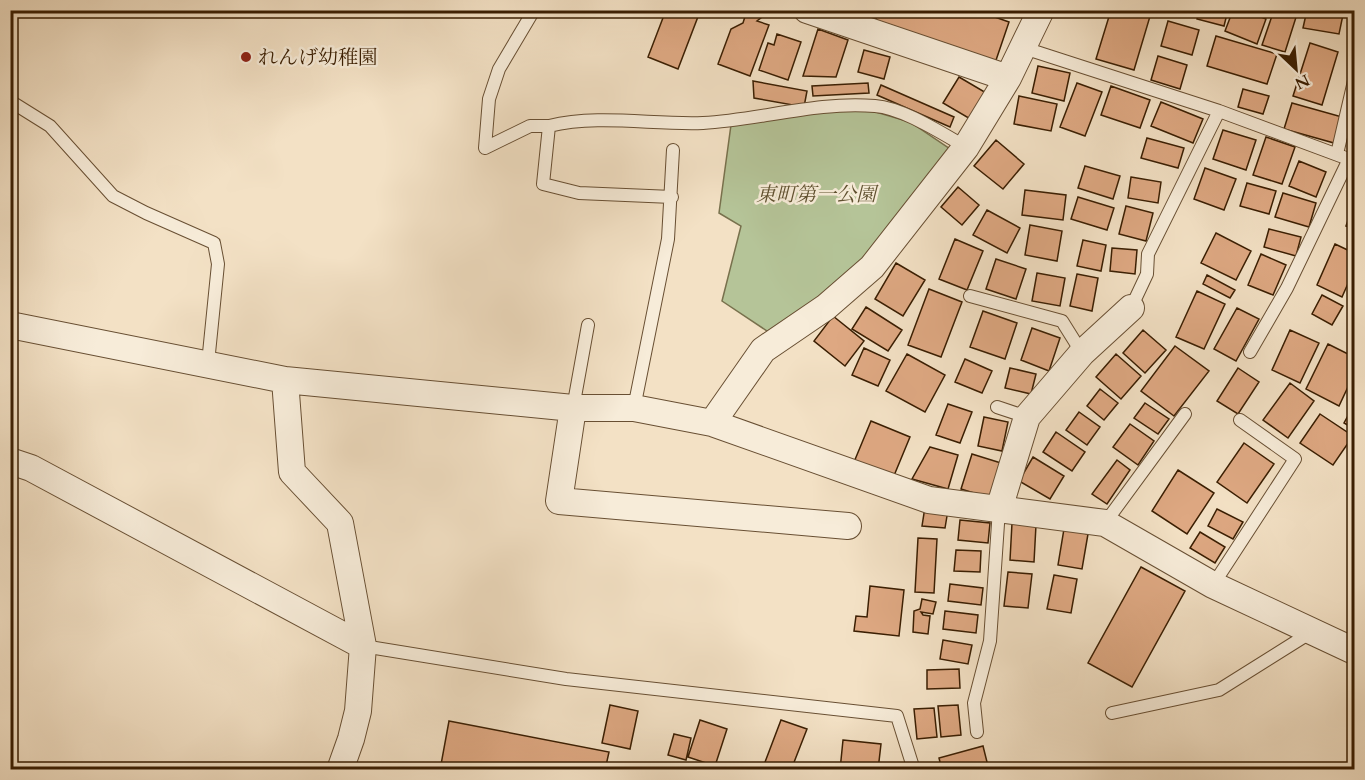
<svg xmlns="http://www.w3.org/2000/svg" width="1365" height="780" viewBox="0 0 1365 780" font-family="Cardo,'Noto Serif JP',serif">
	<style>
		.green { fill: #b5c498; stroke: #78714d; stroke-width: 1.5 }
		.building { fill: #dea882; stroke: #3a1e02; stroke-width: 1.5 }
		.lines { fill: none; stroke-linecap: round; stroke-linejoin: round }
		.service-casing { stroke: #684f33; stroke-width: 14 }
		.minor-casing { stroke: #684f33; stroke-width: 28 }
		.service { stroke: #f7ecd9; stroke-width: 12 }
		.minor { stroke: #f7ecd9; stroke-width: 26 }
		.poi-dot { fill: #8f2418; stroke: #f7ecd9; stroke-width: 2 }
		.labels { text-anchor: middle; stroke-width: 5; stroke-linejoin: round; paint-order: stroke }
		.poi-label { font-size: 20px; fill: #3a1e02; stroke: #f7ecd9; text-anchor: start }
		.park-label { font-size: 20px; font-style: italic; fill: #5f502f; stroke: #f7ecd9 }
	</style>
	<rect width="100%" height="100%" fill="#f3e1c5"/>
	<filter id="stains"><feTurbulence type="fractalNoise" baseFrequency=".00333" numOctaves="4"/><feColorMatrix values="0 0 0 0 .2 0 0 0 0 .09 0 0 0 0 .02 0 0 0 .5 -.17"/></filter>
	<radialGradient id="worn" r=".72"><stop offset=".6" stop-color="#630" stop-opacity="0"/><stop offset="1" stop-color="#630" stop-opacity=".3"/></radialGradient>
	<path class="green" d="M 830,110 L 869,110 L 910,122 L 953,151 L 863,266 L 770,333 L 722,301 L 741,226 L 719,213 L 731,125 Z"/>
	<path class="building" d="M 666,10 L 691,10 L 699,14 L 678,69 L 648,57 Z
		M 747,10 L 771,10 L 757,21 L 769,25 L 750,76 L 718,64 L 731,29 L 743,23 Z
		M 832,10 L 868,10 L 865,20 Z
		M 879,10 L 975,10 L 1009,22 L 993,69 L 873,27 Z
		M 1111,10 L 1144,10 L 1151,13 L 1134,70 L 1096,59 Z
		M 1167,10 L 1191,10 L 1189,17 Z
		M 1199,10 L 1228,10 L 1224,26 L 1197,19 Z
		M 1233,10 L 1244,10 L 1266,19 L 1257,44 L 1225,31 Z
		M 1274,10 L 1298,11 L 1285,52 L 1262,45 Z
		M 1307,10 L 1344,10 L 1339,34 L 1303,28 Z
		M 1168,21 L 1199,30 L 1192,55 L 1161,46 Z
		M 818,29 L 848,40 L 836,77 L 803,76 Z
		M 777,34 L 801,42 L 788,80 L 759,70 L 768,43 L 774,45 Z
		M 1216,36 L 1277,54 L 1267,84 L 1207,66 Z
		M 1310,43 L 1338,52 L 1322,105 L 1293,96 Z
		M 864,50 L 890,57 L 884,79 L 858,72 Z
		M 1158,56 L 1187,65 L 1180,89 L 1151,80 Z
		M 1038,66 L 1070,73 L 1064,101 L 1032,93 Z
		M 959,77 L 988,94 L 972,120 L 943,103 Z
		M 753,81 L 807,91 L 804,107 L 754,98 Z
		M 868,83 L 869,93 L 813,96 L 812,86 Z
		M 1077,83 L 1102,92 L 1085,136 L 1060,127 Z
		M 881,85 L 954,117 L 950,127 L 877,95 Z
		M 1111,86 L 1150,100 L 1140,128 L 1101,115 Z
		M 1243,89 L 1269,96 L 1263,114 L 1238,107 Z
		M 1019,96 L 1057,104 L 1051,131 L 1014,124 Z
		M 1161,102 L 1203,119 L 1193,143 L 1151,126 Z
		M 1292,103 L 1342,117 L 1334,143 L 1284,129 Z
		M 1223,130 L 1256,140 L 1246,170 L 1213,159 Z
		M 1266,137 L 1295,147 L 1282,184 L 1253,175 Z
		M 1147,138 L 1184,148 L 1178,168 L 1141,158 Z
		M 996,140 L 1024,164 L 1003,189 L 974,166 Z
		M 1299,161 L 1326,172 L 1316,197 L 1289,186 Z
		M 1085,166 L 1120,176 L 1113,199 L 1078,188 Z
		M 1205,168 L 1236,179 L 1224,210 L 1194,199 Z
		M 1131,177 L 1161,182 L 1158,203 L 1128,198 Z
		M 1247,183 L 1276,191 L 1269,214 L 1240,206 Z
		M 958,187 L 979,205 L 962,225 L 941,207 Z
		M 1025,190 L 1066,195 L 1063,220 L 1022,215 Z
		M 1283,193 L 1316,203 L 1309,227 L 1275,217 Z
		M 1078,197 L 1114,208 L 1107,230 L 1071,219 Z
		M 1126,206 L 1153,213 L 1146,241 L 1119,234 Z
		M 987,210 L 1020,228 L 1007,253 L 973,235 Z
		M 1351,212 L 1354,213 L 1354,229 L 1346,226 Z
		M 1030,225 L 1062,231 L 1057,261 L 1025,255 Z
		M 1269,229 L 1301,237 L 1296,256 L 1264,247 Z
		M 1216,233 L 1251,251 L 1236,280 L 1201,263 Z
		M 955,239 L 983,251 L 967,290 L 939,279 Z
		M 1083,240 L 1106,245 L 1101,271 L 1077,266 Z
		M 1335,244 L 1354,253 L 1354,270 L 1342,297 L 1317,285 Z
		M 1112,248 L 1137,250 L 1135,274 L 1110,271 Z
		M 1261,254 L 1286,265 L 1273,295 L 1248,285 Z
		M 996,259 L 1026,269 L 1016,299 L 986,289 Z
		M 896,263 L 925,280 L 903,316 L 875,299 Z
		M 1037,273 L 1065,278 L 1060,306 L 1032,301 Z
		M 1077,274 L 1098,278 L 1092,311 L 1070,306 Z
		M 1207,275 L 1235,290 L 1230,298 L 1203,284 Z
		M 929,289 L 962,302 L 941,357 L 908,345 Z
		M 1197,291 L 1225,304 L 1204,349 L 1176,337 Z
		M 1322,295 L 1343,306 L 1332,325 L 1312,314 Z
		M 866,307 L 902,330 L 888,351 L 852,329 Z
		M 1237,308 L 1259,319 L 1236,361 L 1214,349 Z
		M 983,311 L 1017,323 L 1005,359 L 970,347 Z
		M 833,316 L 864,341 L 845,366 L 814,341 Z
		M 1032,328 L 1060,338 L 1049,371 L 1021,360 Z
		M 1143,330 L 1166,350 L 1145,373 L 1123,353 Z
		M 1290,330 L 1319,343 L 1300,383 L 1272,370 Z
		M 1328,344 L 1354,357 L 1354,374 L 1339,406 L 1306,389 Z
		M 1175,346 L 1209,371 L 1174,416 L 1141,391 Z
		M 864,348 L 890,360 L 878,386 L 852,375 Z
		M 907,354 L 945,375 L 925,412 L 886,391 Z
		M 1116,354 L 1141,376 L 1121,399 L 1096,377 Z
		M 965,359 L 992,371 L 982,393 L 955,382 Z
		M 1010,368 L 1036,374 L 1031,394 L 1005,388 Z
		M 1238,368 L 1259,382 L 1238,414 L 1217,401 Z
		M 1290,383 L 1314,401 L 1288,438 L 1263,420 Z
		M 1100,389 L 1118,403 L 1104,420 L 1087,406 Z
		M 1145,403 L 1169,419 L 1158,434 L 1134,418 Z
		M 948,404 L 972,412 L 960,443 L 936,435 Z
		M 1354,405 L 1354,429 L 1344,423 Z
		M 1079,412 L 1100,427 L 1087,445 L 1066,430 Z
		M 1320,414 L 1353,436 L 1333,465 L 1300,443 Z
		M 984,417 L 1008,422 L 1002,451 L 978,446 Z
		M 871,421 L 910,437 L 893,478 L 854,462 Z
		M 1130,424 L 1154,441 L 1138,465 L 1113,447 Z
		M 1056,432 L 1085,452 L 1072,471 L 1043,452 Z
		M 1244,443 L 1274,464 L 1247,503 L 1217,482 Z
		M 930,447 L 958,455 L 948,489 L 912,479 Z
		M 972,454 L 1001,463 L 990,498 L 961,489 Z
		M 1033,457 L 1064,476 L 1050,499 L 1019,481 Z
		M 1117,460 L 1130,470 L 1107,504 L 1092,494 Z
		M 1178,470 L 1214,493 L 1187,534 L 1152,511 Z
		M 925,507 L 948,510 L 945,528 L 922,526 Z
		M 1217,509 L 1243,522 L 1233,539 L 1208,526 Z
		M 960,520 L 990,523 L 988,543 L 958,540 Z
		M 1012,523 L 1036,525 L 1034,562 L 1010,560 Z
		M 1064,529 L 1088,534 L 1082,569 L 1058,565 Z
		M 1200,532 L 1225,547 L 1215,563 L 1190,548 Z
		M 918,538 L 937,539 L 934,593 L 915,592 Z
		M 956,550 L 981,551 L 980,572 L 954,571 Z
		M 1141,567 L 1185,591 L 1132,687 L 1088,663 Z
		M 1008,572 L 1032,574 L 1028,608 L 1004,606 Z
		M 1054,575 L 1077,579 L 1071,613 L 1047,609 Z
		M 950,584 L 983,588 L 981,605 L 948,601 Z
		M 870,586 L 904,590 L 899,636 L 854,631 L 856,616 L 867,617 Z
		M 922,599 L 936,602 L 933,614 L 921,612 L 923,615 L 930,616 L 928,634 L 913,632 L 914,611 L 920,609 Z
		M 945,611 L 978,615 L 976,633 L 943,629 Z
		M 943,640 L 972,645 L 968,664 L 940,659 Z
		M 959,669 L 960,688 L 927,689 L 927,670 Z
		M 610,705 L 638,711 L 630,749 L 602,743 Z
		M 958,705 L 961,735 L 941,737 L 938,706 Z
		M 934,708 L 937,737 L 917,739 L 914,709 Z
		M 700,720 L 727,729 L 715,766 L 688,757 Z
		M 781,720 L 807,729 L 791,770 L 762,770 Z
		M 449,721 L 609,752 L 605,770 L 440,770 Z
		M 674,734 L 691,738 L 686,760 L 668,755 Z
		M 843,740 L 881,744 L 878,770 L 840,770 Z
		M 983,746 L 989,770 L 942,770 L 939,758 Z
		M 637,764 L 656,770 L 635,770 Z"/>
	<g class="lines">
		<g class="service-casing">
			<path id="service" d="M 534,10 L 499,69 L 489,99 L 485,148 L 530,126 L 549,126
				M 1024,48 L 1219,111 L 1354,161
				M 10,101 L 50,126 L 113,196 L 146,213 L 214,243 L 218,264 L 208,363
				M 1337,154 L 1354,81
				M 672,197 L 579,193 L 543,184 L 549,126 C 599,114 652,125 703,123 C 760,120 817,101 875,106 C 903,108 941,133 966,147
				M 970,296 L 1062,321 L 1082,353
				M 1131,308 L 1147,274 L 1148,254 L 1219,111
				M 1250,352 L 1287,288 L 1349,159
				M 997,407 L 1027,417
				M 573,408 L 588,325
				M 634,408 L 668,239 L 673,150
				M 1105,523 L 1185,414
				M 1213,585 L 1295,459 L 1240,420
				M 363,646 L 566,679 L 897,716 L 914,770
				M 1112,713 L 1219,690 L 1313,631
				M 977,732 L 974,703 L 990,641 L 999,509"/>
		</g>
		<g class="minor-casing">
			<path id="minor" d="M 807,10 L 1008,78
				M 10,325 L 285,380 L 573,408 L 634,408 L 712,423 L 929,500 L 1105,523 L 1213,585 L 1354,651
				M 285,380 L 292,472 L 340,523 L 363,646 L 358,711 L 351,739 L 340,770
				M 573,408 L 559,501 L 848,526
				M 712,423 L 763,350 L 826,307 L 872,267 L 966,147 L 1008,78 L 1041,10
				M 10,461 L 31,468 L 363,646
				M 999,509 L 1027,417 L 1082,353 L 1131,308"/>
		</g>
		<use href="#service" class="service"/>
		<use href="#minor" class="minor"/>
	</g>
	<circle class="poi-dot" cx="246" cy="57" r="6"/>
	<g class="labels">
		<g class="poi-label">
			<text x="258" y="64">れんげ幼稚園</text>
		</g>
		<g class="park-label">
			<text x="816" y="201">東町第一公園</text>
		</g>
	</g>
	<rect width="1365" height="780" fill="none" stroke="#f3e1c5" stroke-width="36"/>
	<rect x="12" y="12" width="1341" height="756" fill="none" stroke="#3a1e02" stroke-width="3"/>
	<rect x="18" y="18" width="1329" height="744" fill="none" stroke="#3a1e02" stroke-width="1.5"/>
	<g transform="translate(1296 69) rotate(154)" stroke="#f7ecd9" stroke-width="4.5" paint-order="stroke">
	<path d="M0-4.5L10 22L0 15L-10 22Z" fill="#3a1e02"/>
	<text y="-9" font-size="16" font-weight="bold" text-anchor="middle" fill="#3a1e02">N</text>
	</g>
	<rect width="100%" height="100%" filter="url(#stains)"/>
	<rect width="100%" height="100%" fill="url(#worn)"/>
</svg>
